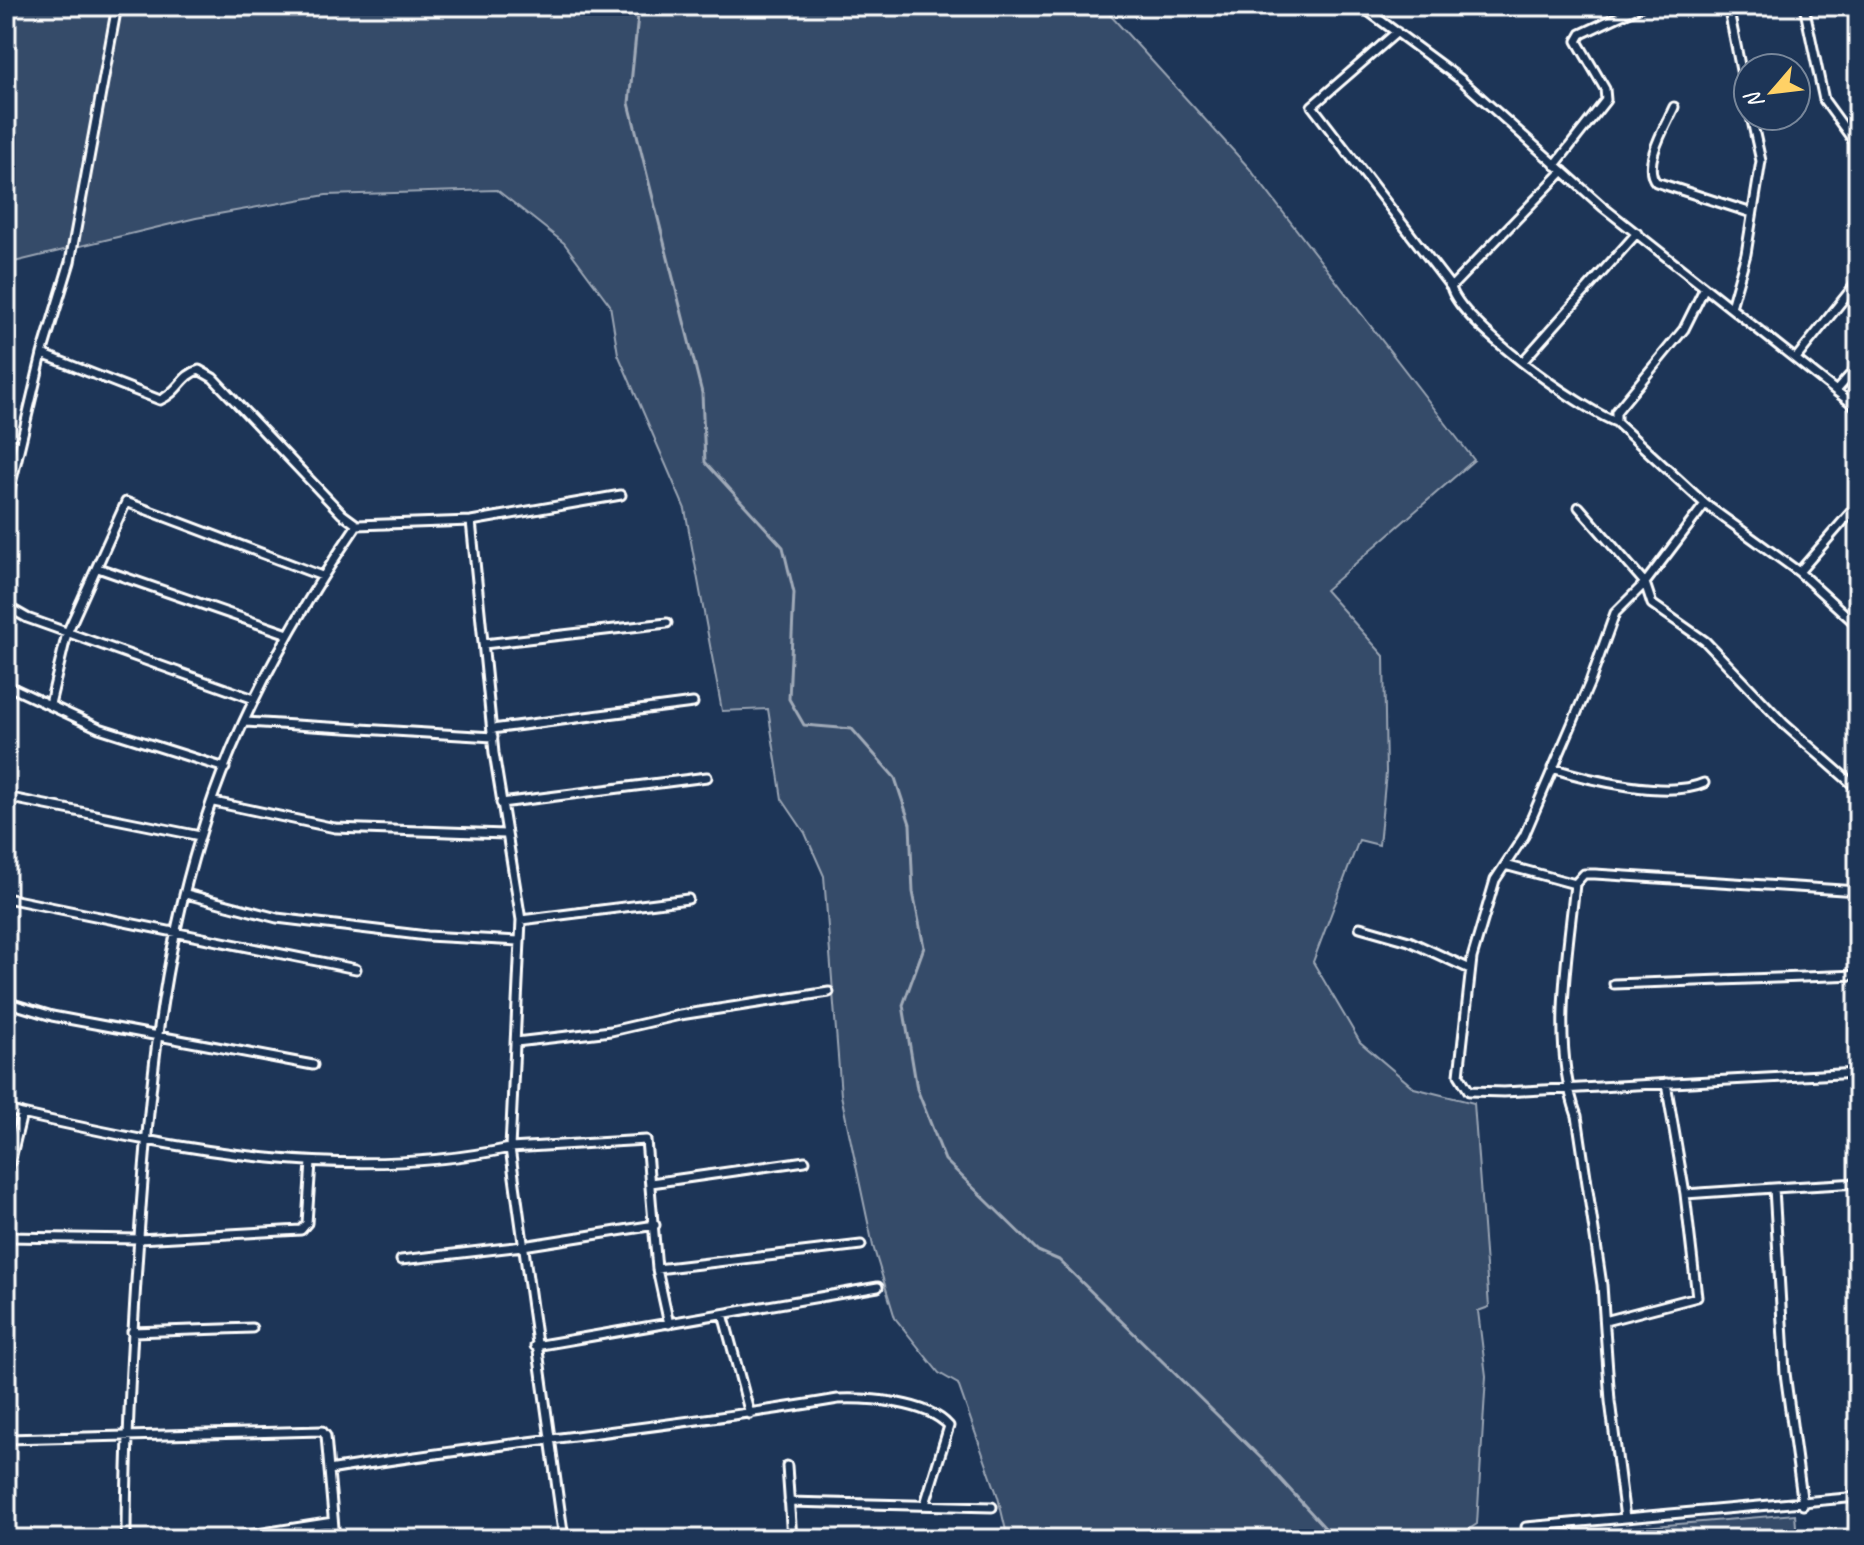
<svg xmlns="http://www.w3.org/2000/svg" width="1864" height="1545" viewBox="0 0 1864 1545" font-family="Caveat,sans-serif">
	<style>
		.green { fill: #364b69; stroke: #9aa5b4; stroke-width: 2 }
		.lines { fill: none; stroke-linecap: round; stroke-linejoin: round }
		.stream { stroke: #a0aab8; stroke-width: 3 }
		.minor-casing { stroke: #fff; stroke-width: 13 }
		.minor { stroke: #1d3557; stroke-width: 7 }
	</style>
	<rect width="100%" height="100%" fill="#1d3557"/>
	<filter id="ink" filterUnits="userSpaceOnUse"><feTurbulence type="fractalNoise" baseFrequency=".0125" numOctaves="2"/><feDisplacementMap in="SourceGraphic" scale="16" xChannelSelector="R" yChannelSelector="G"/><feConvolveMatrix kernelMatrix="1 2 1 2 8 2 1 2 1" color-interpolation-filters="sRGB"/></filter>
	<g filter="url(#ink)">
		<path class="green" d="M 6,6 L 1102,6 L 1249,168 L 1474,460 L 1325,590 L 1384,656 L 1386,773 L 1379,845 L 1359,840 L 1313,962 L 1360,1042 L 1414,1088 L 1474,1103 L 1489,1307 L 1478,1311 L 1486,1376 L 1477,1524 L 1454,1539 L 1008,1539 L 998,1497 L 958,1384 L 939,1373 L 895,1318 L 873,1246 L 841,1095 L 824,876 L 805,833 L 782,799 L 768,709 L 722,711 L 685,509 L 618,354 L 610,305 L 564,243 L 497,190 L 326,195 L 196,218 L 6,264 Z
			M 1795,1514 L 1797,1539 L 1527,1539 L 1527,1537 Z"/>
		<g class="lines">
			<path class="stream" d="M 639,6 L 629,103 L 702,393 L 705,462 L 783,547 L 794,593 L 789,699 L 804,725 L 852,729 L 895,778 L 910,824 L 913,892 L 924,947 L 903,1005 L 917,1089 L 945,1160 L 1038,1251 L 1059,1260 L 1262,1459 L 1335,1539"/>
			<g class="minor-casing">
				<path id="minor" d="M 1361,6 L 1460,79 L 1603,207 L 1836,391 L 1858,366
					M 1728,6 L 1748,105
					M 1804,6 L 1824,100 L 1858,147
					M 1397,32 L 1312,106 L 1451,287
					M 1674,107 C 1666,125 1641,165 1656,182 L 1752,213
					M 1555,165 L 1606,100 L 1605,89 L 1577,41 L 1581,34 L 1641,6
					M 1563,171 L 1451,287 C 1460,323 1579,408 1616,422
					M 1704,289 L 1684,329 L 1616,412 L 1616,422 L 1705,504 L 1799,572 L 1858,626
					M 1731,307 L 1746,254 L 1761,161 L 1751,116
					M 42,354 L 160,400 C 179,392 181,375 199,370 L 213,378 L 342,514 L 357,525 L 471,521 L 621,495
					M 1797,357 L 1858,281
					M 1524,360 L 1637,233
					M 1836,391 L 1858,408
					M 1705,504 L 1645,583 L 1652,604 L 1705,641 L 1784,724 L 1858,789
					M 6,505 L 42,354 L 70,262 L 117,6
					M 1579,507 L 1645,583 L 1615,613 L 1590,682 L 1524,836 L 1495,880 L 1472,958 L 1459,1075 L 1469,1091 L 1504,1092 L 1858,1073
					M 471,521 L 494,753 L 521,920 L 510,1148 L 646,1140 L 657,1269 L 669,1324
					M 98,568 L 288,634
					M 1799,572 L 1858,504
					M 6,606 L 27,618 L 254,699
					M 484,644 L 667,623
					M 6,685 L 99,728 L 225,768
					M 50,704 L 67,633 L 126,502 L 322,576
					M 246,722 L 493,737
					M 492,729 L 693,703
					M 1552,768 C 1589,780 1669,799 1704,783
					M 6,797 L 200,836
					M 214,802 L 335,828 L 505,834
					M 501,803 L 707,777
					M 1505,865 L 1575,884
					M 186,894 L 277,918 L 427,936 L 519,941
					M 6,898 L 356,969
					M 521,920 L 688,899
					M 1360,927 L 1409,941 L 1470,969
					M 1614,984 L 1858,975
					M 6,1002 L 52,1016 L 313,1065
					M 516,1042 L 611,1031 L 680,1015 L 829,992
					M 1666,1083 L 1685,1194 L 1774,1188 L 1785,1373 L 1803,1505
					M 6,1109 L 22,1114
					M 6,1179 L 22,1114 C 181,1150 348,1183 510,1148 L 564,1539
					M 651,1183 L 805,1161
					M 1774,1188 L 1858,1183
					M 6,1237 L 139,1239 L 301,1230 L 307,1223 L 311,1162
					M 401,1260 L 523,1246 L 655,1225
					M 657,1269 L 861,1245
					M 723,1314 L 750,1414
					M 1605,1321 L 1697,1297 L 1685,1194
					M 132,1332 L 252,1328
					M 535,1346 L 878,1287
					M 6,1439 L 322,1431 L 326,1436 L 335,1539
					M 787,1466 L 792,1539
					M 329,1470 C 499,1442 669,1428 838,1399 C 869,1398 927,1401 949,1426 L 925,1504
					M 789,1502 L 992,1507
					M 1625,1518 L 1610,1401 L 1602,1285 L 1577,1116 C 1551,1044 1567,959 1575,884 L 1584,874 L 1595,874 L 1858,891
					M 1526,1527 L 1858,1497
					M 126,1539 C 126,1438 132,1338 139,1237 C 148,1103 160,966 200,837 C 233,725 292,620 357,525
					M 225,1539 L 333,1522"/>
			</g>
			<use href="#minor" class="minor"/>
		</g>
	</g>
	<rect width="1864" height="1545" fill="none" stroke="#1d3557" stroke-width="32"/>
	<rect x="16" y="16" width="1832" height="1513" fill="none" stroke="#fff" stroke-width="3" filter="url(#ink)"/>
	<g transform="translate(1772 92) rotate(242)"><circle r="38" fill="#1d3557" stroke="#77869a" stroke-width="2"/>
	<path d="M0-6L14 30L0 20L-14 30Z" fill="#ffd166"/>
	<text y="-12" font-size="22" font-weight="bold" text-anchor="middle" fill="#ffffff">N</text>
	</g>
</svg>
